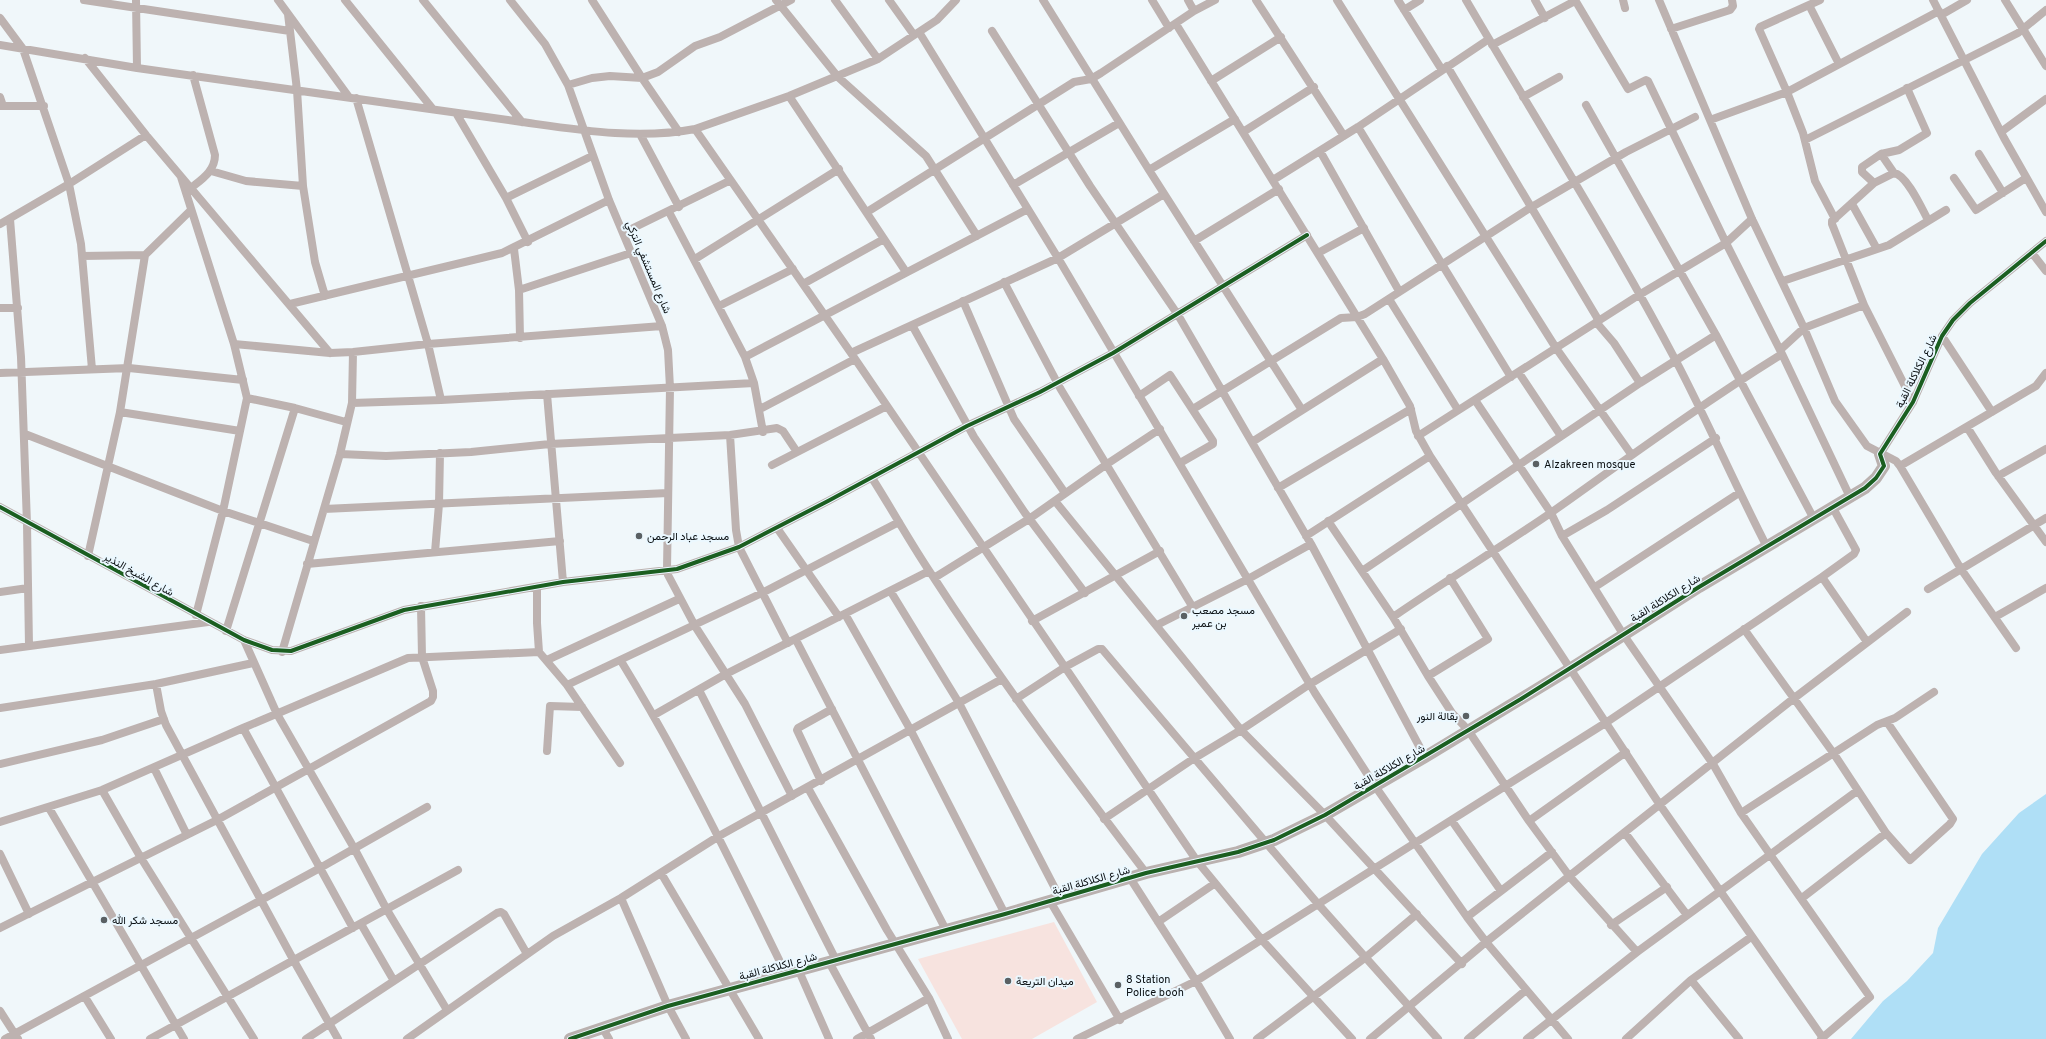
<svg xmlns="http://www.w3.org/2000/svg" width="2046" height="1039" viewBox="0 0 2046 1039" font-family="Overpass,Vazirmatn,sans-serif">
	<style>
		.green { fill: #f7e3df }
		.water { fill: #afdff6 }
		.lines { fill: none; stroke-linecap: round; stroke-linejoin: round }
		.street { stroke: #bdb2b0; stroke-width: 8 }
		.secondary { stroke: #bab1af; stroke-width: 12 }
		.cycleway-casing { stroke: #ebf8ff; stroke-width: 6 }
		.cycleway { stroke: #1b5e20; stroke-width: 4 }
		.poi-dot { fill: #5a6063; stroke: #ebf8ff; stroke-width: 1.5 }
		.labels { text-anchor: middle; stroke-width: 4; stroke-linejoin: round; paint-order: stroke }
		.street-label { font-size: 11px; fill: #0a0f12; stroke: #ebf8ff }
		.poi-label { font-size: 11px; fill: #0a0f12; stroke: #ebf8ff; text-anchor: start }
	</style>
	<rect width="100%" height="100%" fill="#f0f7fa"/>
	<path class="green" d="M 1054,922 L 1097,1002 L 1032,1039 L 962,1039 L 918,959 Z"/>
	<path class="water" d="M 2046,794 L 2046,1039 L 1851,1039 L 1883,1001 L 1907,981 L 1933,953 L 1938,928 L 1982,854 L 2019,813 Z"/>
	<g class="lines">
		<path class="street" d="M 84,0 L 290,31
			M 136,0 L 137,68
			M 278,0 L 349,97
			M 345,0 L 432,108
			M 423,0 L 522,122
			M 510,0 L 545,44 L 568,85 L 609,200 L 662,326 L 668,350 L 670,388 L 667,569 L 668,575 L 695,626 L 745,704 L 792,796
			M 592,0 L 642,78 L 679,132
			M 776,0 L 838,77 L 926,156 L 977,236
			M 835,0 L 878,59
			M 889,0 L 914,35
			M 1043,0 L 1149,170 L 1302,410
			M 1152,0 L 1169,28
			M 1188,0 L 1194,11
			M 1256,0 L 1344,136
			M 1337,0 L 1556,348 L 1631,454
			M 1398,0 L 1442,70
			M 1466,0 C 1536,120 1611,238 1676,361 C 1708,422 1735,485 1767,547
			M 1535,0 L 1545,18
			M 1575,0 L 1628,89 L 1646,80 L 1648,81 L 1726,243 L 1782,354 L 1850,497
			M 1623,0 L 1625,8
			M 1659,0 L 1752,219 L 1804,328 L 1835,401 L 1867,446 L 1896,461 L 1900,466 L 1961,569 L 2016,648
			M 1820,0 L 1760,27 L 1759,29 L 1787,92 L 1803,133 L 1815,181 L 1835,219
			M 1933,0 L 2004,138 L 2046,212
			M 2005,0 L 2046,66
			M 1809,5 L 1839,64
			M 1404,10 L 1420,0
			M 288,14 L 297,90 L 303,186 L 315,262 L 325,296
			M 1941,15 L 1967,0
			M 0,18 L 23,49 L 69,184 L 81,244 L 92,369
			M 1176,24 L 1383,359 L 1410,406 L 1416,431 L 1430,456 L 1660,805 L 1823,1038
			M 1671,29 L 1730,10 L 1733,6 L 1732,0
			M 992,31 L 1090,186 L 1178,315 L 1311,544 L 1425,757
			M 919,32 L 1058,258 L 1315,693 L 1375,786 L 1467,917 L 1486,942 L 1568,1039
			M 0,45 L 137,68 L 522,122 C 579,130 638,140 695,129 L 789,96 L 878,59 L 937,20 L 956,0
			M 1492,45 L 1575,1
			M 85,58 L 146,135 L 330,353
			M 1447,66 L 1599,321
			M 1211,81 L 1281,37
			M 568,85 L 592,78 L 610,76 L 642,78 L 658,72 L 695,46 L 720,37 L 791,0
			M 789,96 L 906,272
			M 0,97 L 3,106
			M 1523,97 L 1559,77
			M 356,98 L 428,344 L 441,400
			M 1586,105 L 1716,335 L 1814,519
			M 0,106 L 44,106
			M 456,113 L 506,198 L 528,242
			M 1710,120 L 1787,92 L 1939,11
			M 1358,127 L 1511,377
			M 695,129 L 851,353 L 1197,861 L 1262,940 L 1352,1039
			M 1243,132 L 1314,87
			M 2001,132 L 2046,99
			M 640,134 L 679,207
			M 1805,140 L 2018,33 L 2046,10
			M 1320,151 L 1399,291
			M 1881,154 L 1894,173 C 1907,175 1922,209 1928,220
			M 1979,154 L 2003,193
			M 1149,170 L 1235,119
			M 211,171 L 246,181 L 303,186
			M 1894,173 L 1874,183 L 1832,221 L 1832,224 L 1864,305 L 1913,402
			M 181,177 L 234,344 L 247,398 L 223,511 L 196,615
			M 1954,178 L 1976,210 L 2026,178
			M 1273,180 L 1358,127 L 1489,39
			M 1874,183 L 1862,172 L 1862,167 L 1881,154 L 1899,150 L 1927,133 L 1907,88
			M 1013,185 L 1119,123
			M 191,188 C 202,179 215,171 215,155 L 193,75
			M 506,198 L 592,156
			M 1852,204 L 1877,249
			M 669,212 L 745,357 L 754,383 L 763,432
			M 867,212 L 1074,82 L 1091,79 L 1101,73 L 1194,11 L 1215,0
			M 10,219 L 21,357 L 27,524 L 29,646
			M 0,224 L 69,184 L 146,135
			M 623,233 L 729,181
			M 1194,241 L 1279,189
			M 514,249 L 519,290 L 520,338
			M 1318,253 L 1364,228
			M 2032,253 L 2046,271
			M 82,256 L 145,255 L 191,210
			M 695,259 L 839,169
			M 1783,281 L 1889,245 L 1946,210
			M 1004,282 L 1060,388 L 1192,606
			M 803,284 L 884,239
			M 519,290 L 631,253
			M 1389,299 L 1458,410
			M 963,301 L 1014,419 L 1065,493
			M 290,304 L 502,253 L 609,200
			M 719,306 L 793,269
			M 0,308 L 18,308
			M 1596,322 L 1614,343 L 1640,383
			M 912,325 L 974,437 L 1025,513 L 1085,593
			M 1942,336 L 1992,412
			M 234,344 L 330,353 L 353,352 L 428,344 L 662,326
			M 1780,350 L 1804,328 L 1864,305
			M 851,353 L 1058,258 L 1164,194
			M 745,357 L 1028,209
			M 0,373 L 129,368 L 243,380
			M 1519,373 L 1561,436
			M 547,394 L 563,582
			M 1139,396 L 1170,375 L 1213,441 L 1213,444 L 1180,463
			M 247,398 L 295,408 L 346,422
			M 1475,400 L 1551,513 L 1562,536 L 1623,634 L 1713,764 L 1741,813 L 1870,997 L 1821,1039
			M 352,403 L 441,400 L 754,383
			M 760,409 L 855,359
			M 1193,409 L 1341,318 L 1357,317 L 1365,314 L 1530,208 L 1626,152 L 1695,117
			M 120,412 L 240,431
			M 1967,427 L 1996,473 L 2046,542
			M 25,434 L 223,511 L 313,541
			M 730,435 L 736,530 L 739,547 L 788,643
			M 1418,436 L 1639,295 L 1726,243 L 1752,219
			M 1252,442 L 1383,359
			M 340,454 L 386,456 L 471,452 L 550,444 L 730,435 L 777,428 L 783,431 L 797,452
			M 1880,454 L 1913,402 L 1942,336 L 1953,320 L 1970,303 L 2046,241
			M 772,465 L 887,406
			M 1900,466 L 2036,386 L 2046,373
			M 1998,476 L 2046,449
			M 872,478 C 893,511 912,546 934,578 C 1000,680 1073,777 1146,873
			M 1278,488 L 1411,409
			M 1055,501 L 1241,730 L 1325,815 L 1462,964
			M 0,507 L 244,640 L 272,650 L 291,651 L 404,610 L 563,582 L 677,569 L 739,547 L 828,501 L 967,426 L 1040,392 L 1113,353 L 1307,235
			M 324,509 L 668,493
			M 1328,521 L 1393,617 L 1428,676 L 1452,713 L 1468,730 L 1529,821 L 1570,877 L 1637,952
			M 777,528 L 839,617
			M 1306,536 L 1430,456
			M 1562,536 L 1607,510 L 1716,438
			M 435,552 L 439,504 L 440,453
			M 88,556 L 120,412 L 145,255
			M 307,564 L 560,541
			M 1362,571 L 1640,383 L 1716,335
			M 1822,577 L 1867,642
			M 934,578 L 1029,519 L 1107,464 L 1160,429
			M 1595,587 L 1739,493
			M 537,588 L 537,623 L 539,652 L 567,685 L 620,763
			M 1928,589 L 2046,518
			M 0,592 L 28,588
			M 891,592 L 959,703 L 1060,898
			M 845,614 L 910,729 L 1005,914
			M 1393,617 C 1445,581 1500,548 1552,512 C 1628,458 1703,403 1782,354
			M 1995,617 L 2046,588
			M 1032,621 L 1160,551
			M 1157,625 L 1248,579 L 1311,544
			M 1744,629 L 1834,754 L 1886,833 L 1910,860 L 1950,824 L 1953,819 L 1887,722
			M 226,631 L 295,408
			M 244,640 L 277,714 L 354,848 L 387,910 L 447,1010
			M 796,640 L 946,930
			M 0,650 L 208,622
			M 282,652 L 340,454 L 352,403 L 353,352
			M 547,660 L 679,599
			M 621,661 C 683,762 734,868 786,974
			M 1428,676 L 1488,639 L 1450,578
			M 156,684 L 161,711 L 166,725 L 294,961 L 338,1039
			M 567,685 L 762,593 L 899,522
			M 699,690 L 836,960
			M 1016,699 L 1065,667 L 1098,649 L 1102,649 L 1318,904 L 1438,1039
			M 0,708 L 156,684 L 253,663
			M 654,715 L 726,674 L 929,571
			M 243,728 L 353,928
			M 547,751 L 550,706 L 582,707
			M 0,764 L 102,740 L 164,719
			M 154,768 L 187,835
			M 821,781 L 797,730 L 798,728 L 832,709
			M 808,788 L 887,930 L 929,998 L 948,1039
			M 102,790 L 141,858 L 254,1039
			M 49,808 L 184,1039
			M 1741,813 L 1877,725 L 1895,718 L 1934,692
			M 1104,819 L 1193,759 L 1241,730 L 1310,684 L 1401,629
			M 1452,821 L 1501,891
			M 1529,821 L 1626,752
			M 0,822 L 102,790 L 243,728 L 408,658 L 539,652
			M 1625,833 L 1687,915
			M 0,854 L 29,914
			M 661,873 L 759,1039
			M 1130,878 L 1196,981 L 1230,1039
			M 621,898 L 668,1006 L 686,1039
			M 1802,898 L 1886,833
			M 1050,901 L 1120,1020
			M 1467,917 L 1552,852
			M 1158,922 L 1214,884
			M 361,924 L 394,981
			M 1611,925 L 1667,887
			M 0,928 L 217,820 L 431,701 L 433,697 L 433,691 L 422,657 L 421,606
			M 829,962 L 871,1039
			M 799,971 L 829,1039
			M 1691,980 L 1739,1039
			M 85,997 L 111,1039
			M 0,1011 L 18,1039
			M 602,1027 L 609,1039
			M 5,1039 L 320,868 L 427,807
			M 150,1039 L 458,870
			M 306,1039 L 497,913 L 501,912 L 504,914 L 527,954
			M 407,1039 L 553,936 L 621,898 L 719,836 L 1002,679
			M 857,1039 L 929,998
			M 1077,1039 L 1196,981 L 1607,722 L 1822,577 L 1854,554 L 1856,550 L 1833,508
			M 1257,1039 L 1366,957 L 1417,914
			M 1370,1039 L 1486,942 L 1793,699 L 1907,612
			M 1468,1039 L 1526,990
			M 1527,1039 L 1637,952 L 1857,791
			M 1626,1039 L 1691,980 L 1751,937"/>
		<path class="secondary" d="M 570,1039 L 668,1006 L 1005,914 L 1146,873 L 1238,852 L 1274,840 L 1325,815 L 1425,757 L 1570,669 L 1699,587 L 1865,488 L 1876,478 L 1884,466 L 1880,454"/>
		<g class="cycleway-casing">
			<path id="cycleway" d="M 0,507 L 244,640 L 272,650 L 291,651 L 404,610 L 563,582 L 677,569 L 739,547 L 828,501 L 967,426 L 1040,392 L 1113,353 L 1307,235
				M 570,1039 L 668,1006 L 1005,914 L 1146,873 L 1238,852 L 1274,840 L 1325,815 L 1521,699 L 1699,587 L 1865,488 L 1876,478 L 1884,466 L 1880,454 L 1913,402 L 1942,336 L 1953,320 L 1970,303 L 2046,241"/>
		</g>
		<use href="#cycleway" class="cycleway"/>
	</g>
	<g class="poi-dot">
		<circle cx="1536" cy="464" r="4"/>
		<circle cx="639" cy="536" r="4"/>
		<circle cx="1184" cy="616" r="4"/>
		<circle cx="1466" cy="716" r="4"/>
		<circle cx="104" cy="920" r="4"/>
		<circle cx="1008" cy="981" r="4"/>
		<circle cx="1118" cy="985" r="4"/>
	</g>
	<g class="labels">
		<g class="street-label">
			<text transform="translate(649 267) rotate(67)" y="4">شارع المستشفي التركي</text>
			<text transform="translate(1916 371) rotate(-64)" y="4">شارع الكلاكلة القبة</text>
			<text transform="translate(139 574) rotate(29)" y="4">شارع الشيخ النذير</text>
			<text transform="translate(1665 598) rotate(-32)" y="4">شارع الكلاكلة القبة</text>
			<text transform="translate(1389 767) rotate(-30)" y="4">شارع الكلاكلة القبة</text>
			<text transform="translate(1091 880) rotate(-16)" y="4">شارع الكلاكلة القبة</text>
			<text transform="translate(778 966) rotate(-15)" y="4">شارع الكلاكلة القبة</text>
		</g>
		<g class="poi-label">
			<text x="1544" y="468">Alzakreen mosque</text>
			<text x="647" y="540">مسجد عباد الرحمن</text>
			<text x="1192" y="614">مسجد مصعب<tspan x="1192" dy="13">بن عمير</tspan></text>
			<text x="1458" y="720" text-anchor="end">بقالة النور</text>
			<text x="112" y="924">مسجد شكر الله</text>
			<text x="1126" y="983">8 Station<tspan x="1126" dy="13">Police booh</tspan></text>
			<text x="1016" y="985">ميدان التريعة</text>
		</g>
	</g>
</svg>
